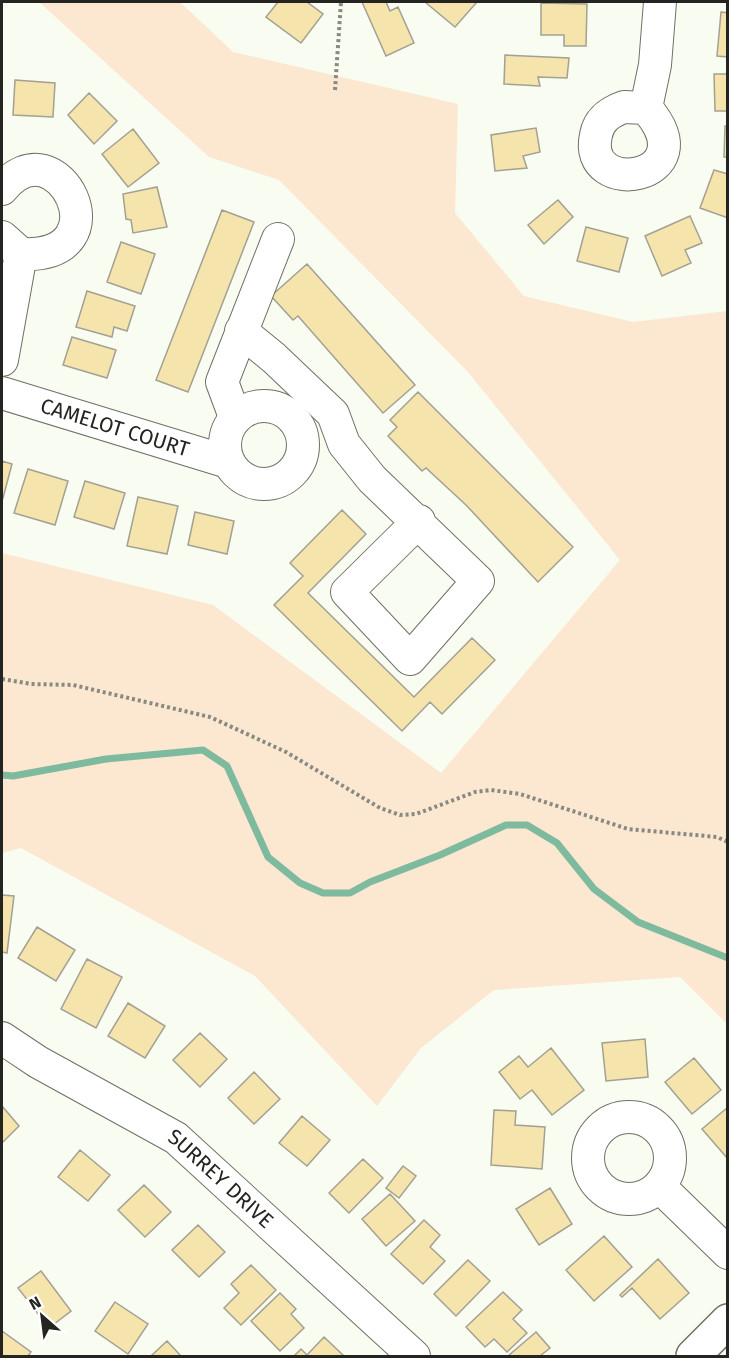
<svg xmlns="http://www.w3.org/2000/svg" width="729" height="1358" viewBox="0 0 729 1358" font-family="'Fira Sans',sans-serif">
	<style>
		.green { fill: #fce7d1 }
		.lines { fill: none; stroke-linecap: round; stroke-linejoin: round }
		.stream { stroke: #7eba9e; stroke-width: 7 }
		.building { fill: #f5e4ab; stroke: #a3a094; stroke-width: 1.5 }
		.minor-casing { stroke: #6e7166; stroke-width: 34 }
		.major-casing { stroke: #6e7166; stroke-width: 36 }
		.path { stroke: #888a82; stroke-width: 4; stroke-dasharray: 3 3; stroke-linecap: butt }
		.minor { stroke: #fff; stroke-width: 32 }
		.major { stroke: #fff; stroke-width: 33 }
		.labels { text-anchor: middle; stroke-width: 4.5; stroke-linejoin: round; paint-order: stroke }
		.street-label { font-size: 21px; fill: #242521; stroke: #fff }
	</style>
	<rect width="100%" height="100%" fill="#f9fcf0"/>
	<path class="green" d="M 39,2 L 180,2 L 233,52 L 458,104 L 455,213 L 524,296 L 633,322 L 727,311 L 727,1024 L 680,977 L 494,990 L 421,1048 L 377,1106 L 255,976 L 21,848 L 2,853 L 2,553 L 213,605 L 441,773 L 620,560 L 467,371 L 279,180 L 209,157 Z"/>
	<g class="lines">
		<path class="stream" d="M 2,775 L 13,776 L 106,759 L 203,750 L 227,766 L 268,857 L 300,883 L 323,893 L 350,893 L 370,882 L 440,855 L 506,825 L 527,825 L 557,843 L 594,889 L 638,922 L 728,958"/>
	</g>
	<path class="building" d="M 278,2 L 307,2 L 323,14 L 301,43 L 266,17 Z
		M 362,2 L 386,2 L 390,11 L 398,7 L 414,43 L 386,56 Z
		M 425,2 L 477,2 L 455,27 Z
		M 541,3 L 587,4 L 586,46 L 564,46 L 564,35 L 541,35 Z
		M 721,12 L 728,13 L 728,57 L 717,56 Z
		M 505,55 L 569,58 L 567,78 L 538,77 L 540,86 L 504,84 Z
		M 714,74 L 728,74 L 728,111 L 715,111 Z
		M 15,80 L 55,83 L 53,117 L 13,115 Z
		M 89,93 L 117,121 L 94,144 L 68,115 Z
		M 725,126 L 728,126 L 728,157 L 724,157 Z
		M 536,128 L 540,152 L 523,156 L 527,168 L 495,171 L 491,135 Z
		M 133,129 L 159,163 L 128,187 L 102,154 Z
		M 714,170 L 728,174 L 728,218 L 700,208 Z
		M 157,187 L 167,227 L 133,233 L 131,220 L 126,219 L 123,194 Z
		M 558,200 L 573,217 L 544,244 L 528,225 Z
		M 222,210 L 254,222 L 188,392 L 156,380 Z
		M 690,216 L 702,243 L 685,250 L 691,263 L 662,276 L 645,236 Z
		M 586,227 L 628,238 L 619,272 L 577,261 Z
		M 121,242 L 155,254 L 141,294 L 107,282 Z
		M 307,264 L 415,385 L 383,413 L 298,316 L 293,320 L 271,296 Z
		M 87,291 L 135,306 L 127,331 L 114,327 L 112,337 L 76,327 Z
		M 72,337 L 116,350 L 107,378 L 63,365 Z
		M 418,392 L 573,547 L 538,582 L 466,505 L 426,468 L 422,471 L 388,436 L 397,427 L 390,420 Z
		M 2,461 L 12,464 L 3,498 L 2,497 Z
		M 28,469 L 68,481 L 55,525 L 14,513 Z
		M 85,481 L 125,493 L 114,529 L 74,517 Z
		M 138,497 L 178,506 L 167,554 L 127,546 Z
		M 342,510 L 366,534 L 308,593 L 414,697 L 472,638 L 495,660 L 442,714 L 430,702 L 402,731 L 274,605 L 303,576 L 290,563 Z
		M 195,512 L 234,521 L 227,554 L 188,545 Z
		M 2,895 L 14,896 L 7,953 L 2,952 Z
		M 37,927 L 75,950 L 56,981 L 18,958 Z
		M 87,959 L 122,977 L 96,1028 L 61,1009 Z
		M 128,1003 L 165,1026 L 145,1058 L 108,1036 Z
		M 200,1033 L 227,1059 L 200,1087 L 173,1060 Z
		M 645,1039 L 648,1077 L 606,1081 L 602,1043 Z
		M 551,1048 L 584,1090 L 552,1115 L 532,1090 L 520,1099 L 499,1072 L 519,1056 L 528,1067 Z
		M 694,1058 L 721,1090 L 692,1114 L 665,1082 Z
		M 254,1072 L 280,1099 L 254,1124 L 228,1098 Z
		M 2,1106 L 19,1126 L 2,1143 Z
		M 728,1107 L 728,1159 L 702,1129 Z
		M 494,1110 L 516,1111 L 515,1125 L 545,1127 L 542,1169 L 491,1165 Z
		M 302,1116 L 330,1140 L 307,1166 L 279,1143 Z
		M 80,1150 L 110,1175 L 88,1201 L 58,1177 Z
		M 363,1159 L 383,1178 L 349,1213 L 329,1193 Z
		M 403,1166 L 416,1176 L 399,1198 L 386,1188 Z
		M 144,1185 L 171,1212 L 145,1237 L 118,1210 Z
		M 550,1188 L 572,1224 L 539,1245 L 516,1209 Z
		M 390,1194 L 415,1221 L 386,1246 L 362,1219 Z
		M 424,1220 L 440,1235 L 430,1247 L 445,1261 L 423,1284 L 391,1254 Z
		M 198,1225 L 225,1252 L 199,1277 L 172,1250 Z
		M 604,1236 L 632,1267 L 594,1301 L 566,1270 Z
		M 658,1259 L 689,1293 L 660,1319 L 632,1288 L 622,1297 L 620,1295 Z
		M 468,1260 L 490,1281 L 456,1316 L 434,1294 Z
		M 251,1265 L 276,1290 L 241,1325 L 224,1308 L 239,1293 L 231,1284 Z
		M 41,1271 L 71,1311 L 49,1328 L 18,1288 Z
		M 503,1292 L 522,1310 L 513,1319 L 527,1333 L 507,1352 L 494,1339 L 485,1347 L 466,1327 Z
		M 280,1293 L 296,1309 L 291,1314 L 304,1328 L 280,1351 L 251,1321 Z
		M 115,1302 L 148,1324 L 128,1354 L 95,1331 Z
		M 2,1331 L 31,1352 L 28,1356 L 2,1356 Z
		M 536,1332 L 550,1348 L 540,1356 L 508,1356 Z
		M 324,1337 L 344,1356 L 294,1356 L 301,1349 L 307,1355 Z
		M 167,1341 L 181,1356 L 151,1356 Z"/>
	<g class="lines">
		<g class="minor-casing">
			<g id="minor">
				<path d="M 624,107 L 646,108 C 710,180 581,200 596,135 C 599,119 610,112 624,107 Z"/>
				<path d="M 646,108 L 655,65 L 660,2"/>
				<path d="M 2,189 C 57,120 127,259 21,254 L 2,237"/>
				<path d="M 241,331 L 274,358 L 333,414 L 344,444 L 372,479 L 478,581 L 410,659 L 347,592 L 419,521"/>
				<path d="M 2,360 L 21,254"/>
				<path id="s1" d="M 2,393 L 228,462"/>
				<circle cx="264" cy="445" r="39"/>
				<path d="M 235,417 L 222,382 L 278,239"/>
				<path id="s2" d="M 2,1038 L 38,1062 L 176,1138 L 414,1356"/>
				<circle cx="629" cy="1158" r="41"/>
				<path d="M 660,1187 L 728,1253"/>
			</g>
		</g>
		<g class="major-casing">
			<path id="major" d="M 693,1356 L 728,1321"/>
		</g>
		<path class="path" d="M 335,90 L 341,2
			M 2,679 L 31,684 L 73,685 L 210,717 L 286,752 L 380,808 L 400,815 L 416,814 L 475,792 L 491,790 L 520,794 L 628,829 L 717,837 L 728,842"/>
		<use href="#minor" class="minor"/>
		<use href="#major" class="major"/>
	</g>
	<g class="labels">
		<g class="street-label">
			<text dy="7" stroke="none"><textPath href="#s1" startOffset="118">CAMELOT COURT</textPath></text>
			<text dy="7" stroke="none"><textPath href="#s2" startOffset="261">SURREY DRIVE</textPath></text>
		</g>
	</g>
	<rect width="729" height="1358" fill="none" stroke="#242521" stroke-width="6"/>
	<g transform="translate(42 1316) rotate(332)" stroke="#ffffff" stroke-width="4.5" paint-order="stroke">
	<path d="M0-4.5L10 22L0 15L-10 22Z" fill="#242521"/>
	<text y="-9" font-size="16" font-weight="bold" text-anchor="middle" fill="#242521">N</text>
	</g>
</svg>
